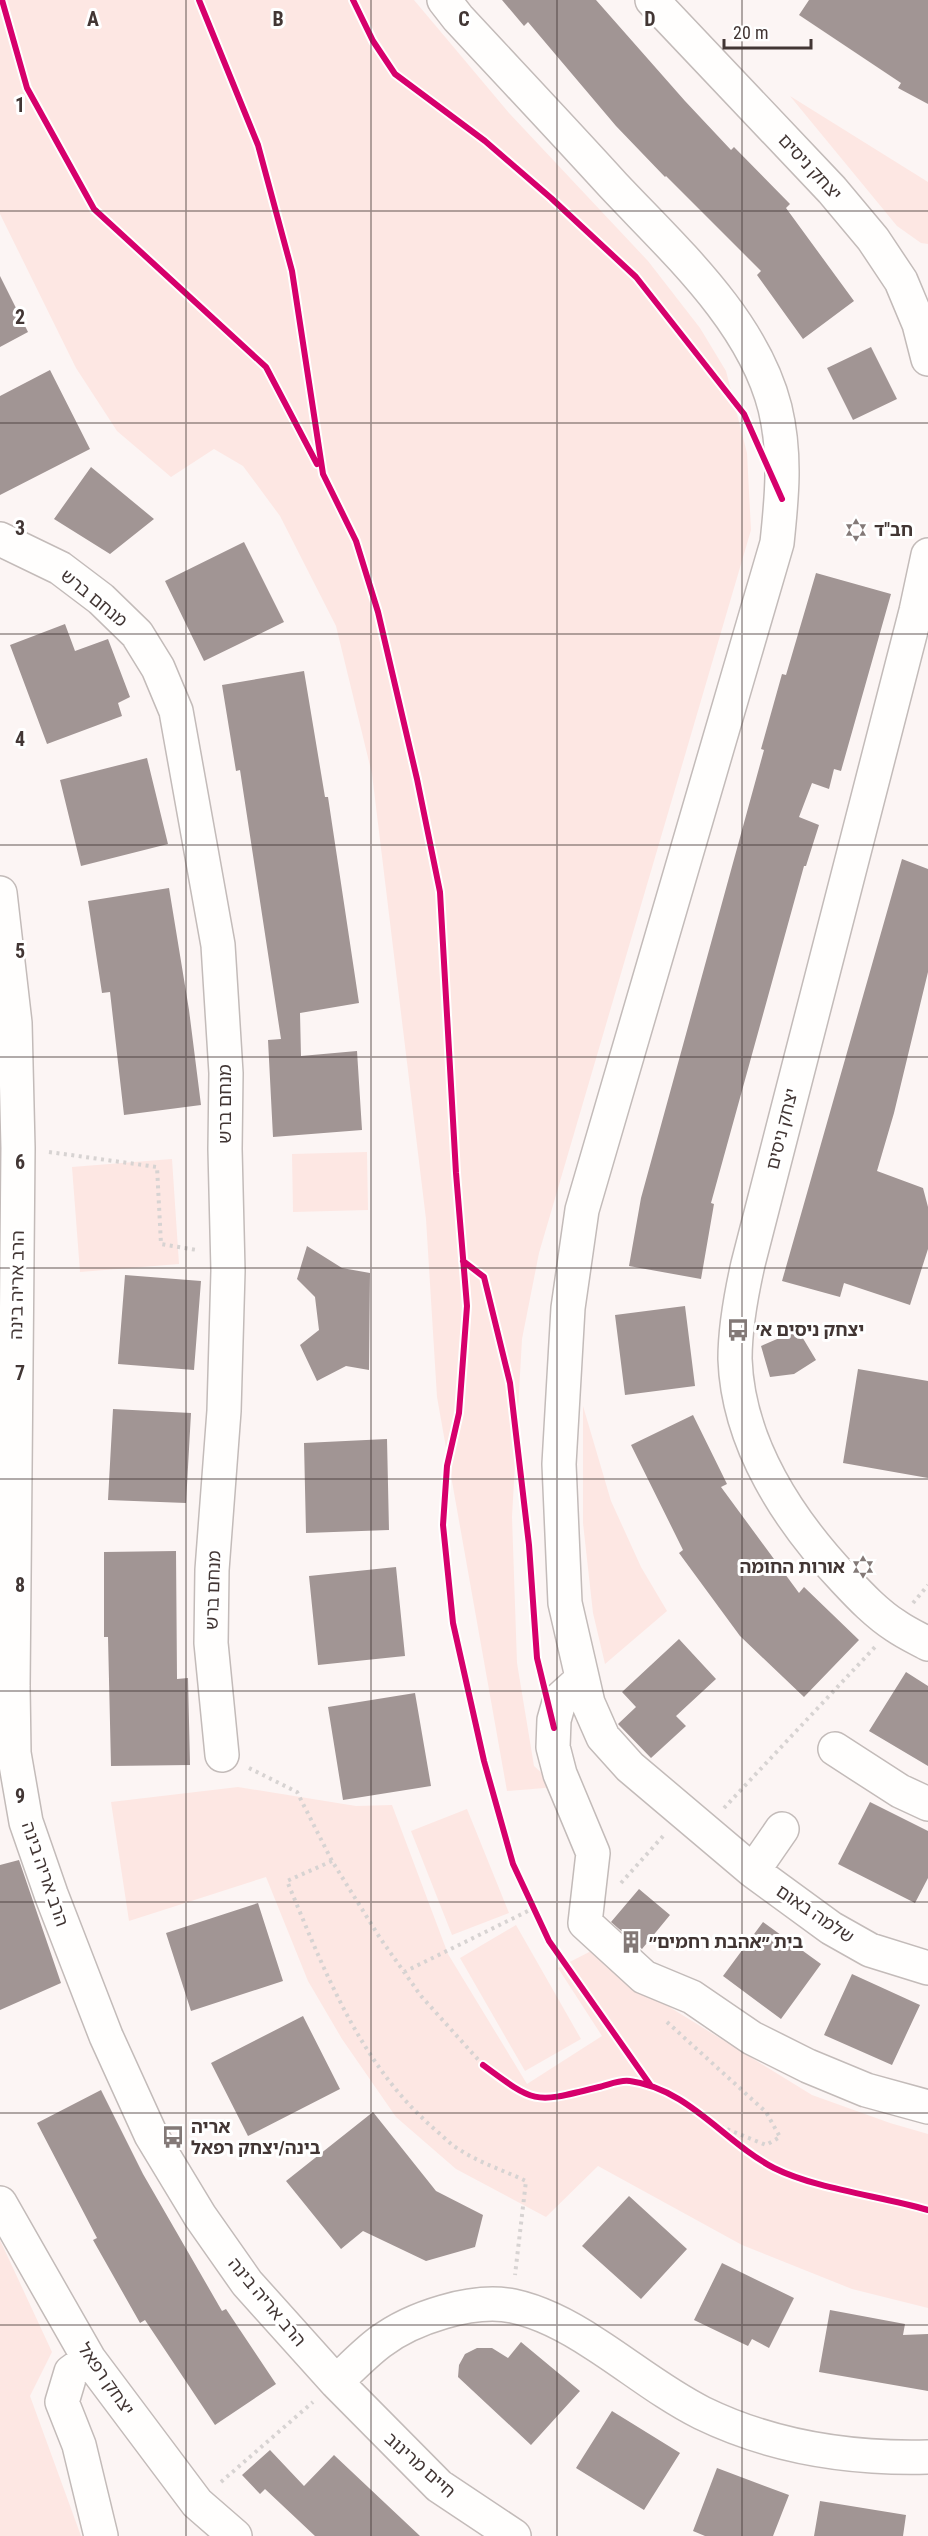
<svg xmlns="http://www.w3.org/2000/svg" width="928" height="2536" viewBox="0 0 928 2536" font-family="'Roboto Condensed','Noto Sans Hebrew',sans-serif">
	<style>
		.green { fill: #fde7e3 }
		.building { fill: #a19594 }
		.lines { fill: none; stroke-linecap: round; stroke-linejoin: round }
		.minor-casing { stroke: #c3bbb9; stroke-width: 36 }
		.path { stroke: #d7d3d2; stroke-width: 4; stroke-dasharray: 3 4.5; stroke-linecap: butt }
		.minor { stroke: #fffefd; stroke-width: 33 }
		.cycleway-casing { stroke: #fff; stroke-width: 10 }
		.cycleway { stroke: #d6006c; stroke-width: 6 }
		.grid { fill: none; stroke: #423634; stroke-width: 1.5; stroke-opacity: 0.55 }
		.labels { text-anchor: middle; stroke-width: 6; stroke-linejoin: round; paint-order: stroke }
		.street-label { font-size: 18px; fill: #423634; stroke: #fff }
		.poi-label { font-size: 18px; font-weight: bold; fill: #423634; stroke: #fff; text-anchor: start }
		.grid-label { font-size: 20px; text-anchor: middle; font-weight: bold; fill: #423634; stroke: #fff; stroke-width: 6; stroke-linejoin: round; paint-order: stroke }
	</style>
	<rect width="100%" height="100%" fill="#fcf5f4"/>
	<path class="green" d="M 0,0 L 414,0 L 509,113 L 648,261 L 700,328 L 726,371 L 747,453 L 751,530 L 539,1253 L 522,1339 L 512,1517 L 517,1663 L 534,1766 L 557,1787 L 507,1791 L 437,1397 L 426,1219 L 372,774 L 336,626 L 280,516 L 243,466 L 214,449 L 171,477 L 117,431 L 76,368 L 0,214 Z
		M 790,96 L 928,182 L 928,244 L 921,243 L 897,226 Z
		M 367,1152 L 368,1210 L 293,1212 L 292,1154 Z
		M 172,1159 L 179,1264 L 80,1272 L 72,1167 Z
		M 583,1406 L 611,1501 L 641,1567 L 667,1611 L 605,1664 L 593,1613 L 583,1523 Z
		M 238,1787 L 356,1806 L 392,1805 L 448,1954 L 527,2084 L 602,2036 L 558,1968 L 597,1948 L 671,2008 L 812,2095 L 890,2123 L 928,2134 L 928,2308 L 852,2289 L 742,2245 L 598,2166 L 546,2217 L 456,2169 L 396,2117 L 342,2039 L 308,1981 L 266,1877 L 129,1921 L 111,1802 Z
		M 467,1809 L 509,1913 L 452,1935 L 411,1831 Z
		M 516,1925 L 581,2039 L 525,2071 L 460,1958 Z
		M 0,2240 L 52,2352 L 30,2396 L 81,2536 L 0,2536 Z"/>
	<path class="building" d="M 502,0 L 596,0 L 685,101 L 731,150 L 734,147 L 790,204 L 786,208 L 854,301 L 803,339 L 757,275 L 761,271 L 666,176 L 665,177 L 616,126 L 528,22 L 524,26 Z
		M 809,0 L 928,0 L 928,104 L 898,88 L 901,83 L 799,15 Z
		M 0,276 L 28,332 L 0,347 Z
		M 871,347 L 897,399 L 853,420 L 827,368 Z
		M 50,370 L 90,449 L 0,495 L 0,396 Z
		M 91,467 L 154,519 L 110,554 L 54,519 Z
		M 244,542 L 284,622 L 204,661 L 165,581 Z
		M 816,573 L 891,594 L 841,771 L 834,769 L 829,789 L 812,783 L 799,817 L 819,825 L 806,866 L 804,866 L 711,1203 L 714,1204 L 701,1279 L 629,1266 L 641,1198 L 764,750 L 761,749 L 782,674 L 786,675 Z
		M 65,624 L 75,651 L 108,639 L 130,697 L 118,703 L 122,716 L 47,744 L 10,645 Z
		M 304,671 L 325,797 L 328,797 L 359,1003 L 300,1013 L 301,1056 L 357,1051 L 362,1130 L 273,1137 L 268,1040 L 281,1039 L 240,770 L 236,771 L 222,685 Z
		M 147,758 L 168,844 L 81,866 L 60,780 Z
		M 902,859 L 928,869 L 928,972 L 894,1113 L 877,1171 L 923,1188 L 928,1207 L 928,1249 L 910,1305 L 844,1283 L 840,1297 L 782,1281 Z
		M 169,888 L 189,1010 L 201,1105 L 124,1115 L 110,992 L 102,993 L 88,901 Z
		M 307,1246 L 342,1268 L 370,1273 L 369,1370 L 346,1366 L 317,1381 L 300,1345 L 319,1330 L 315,1297 L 297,1279 Z
		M 125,1275 L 201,1281 L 194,1370 L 118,1364 Z
		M 685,1306 L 695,1386 L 625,1395 L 615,1315 Z
		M 798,1330 L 816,1360 L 794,1374 L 770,1377 L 761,1346 Z
		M 858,1369 L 928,1381 L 928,1478 L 843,1463 Z
		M 113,1409 L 191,1413 L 186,1503 L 108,1500 Z
		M 693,1415 L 727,1484 L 721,1487 L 799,1593 L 804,1587 L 859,1640 L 804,1697 L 740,1636 L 679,1553 L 683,1550 L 631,1445 Z
		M 387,1439 L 389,1530 L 306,1533 L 304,1443 Z
		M 176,1551 L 177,1679 L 188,1678 L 190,1765 L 111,1766 L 108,1637 L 104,1637 L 104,1552 Z
		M 396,1567 L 405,1656 L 318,1665 L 309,1576 Z
		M 679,1639 L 716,1679 L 676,1716 L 686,1726 L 651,1758 L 618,1724 L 636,1707 L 622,1692 Z
		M 906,1672 L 928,1686 L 928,1766 L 869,1731 Z
		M 415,1693 L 431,1786 L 343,1800 L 328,1707 Z
		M 870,1802 L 928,1831 L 928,1878 L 915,1903 L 838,1864 Z
		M 19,1860 L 61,1983 L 0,2010 L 0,1865 Z
		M 639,1889 L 670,1915 L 642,1949 L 611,1922 Z
		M 258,1903 L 283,1981 L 191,2011 L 166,1933 Z
		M 763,1922 L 821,1964 L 781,2019 L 723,1976 Z
		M 852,1974 L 920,2005 L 892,2065 L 824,2035 Z
		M 303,2016 L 340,2089 L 248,2136 L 211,2063 Z
		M 101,2090 L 143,2174 L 222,2311 L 226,2309 L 276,2384 L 215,2425 L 145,2320 L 140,2323 L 93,2240 L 97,2238 L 37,2123 Z
		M 373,2112 L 436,2191 L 483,2215 L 475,2247 L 426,2261 L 363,2231 L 341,2249 L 286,2181 Z
		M 629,2196 L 687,2249 L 641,2299 L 582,2246 Z
		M 722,2263 L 794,2298 L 769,2348 L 752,2339 L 748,2346 L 694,2320 Z
		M 830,2310 L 905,2324 L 903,2335 L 928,2334 L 928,2391 L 819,2372 Z
		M 521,2342 L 580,2391 L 531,2445 L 458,2377 L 459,2365 L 465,2354 L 477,2348 L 492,2348 L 508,2358 Z
		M 612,2411 L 680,2453 L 644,2510 L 576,2468 Z
		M 270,2450 L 304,2486 L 334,2455 L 420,2536 L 315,2536 L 265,2489 L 260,2494 L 242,2475 Z
		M 717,2468 L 789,2495 L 773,2536 L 705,2536 L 693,2531 Z
		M 820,2501 L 906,2515 L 903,2536 L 814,2536 Z"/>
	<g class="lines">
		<g class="minor-casing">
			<path id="minor" d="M 444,0 L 458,18 C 510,74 562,129 613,185 C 673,249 753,320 775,408 C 786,454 782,496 777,543 L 582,1210 L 568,1308 L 559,1464 L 565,1603 L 588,1703 L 603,1737 L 630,1767 L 753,1871
				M 652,0 L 832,190 L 873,239 L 901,281 L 919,324 L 928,359
				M 0,539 L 60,568 L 101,599 L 137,634 L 158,668 L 176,711 L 218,945 L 226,1073 L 225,1149 L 228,1271 L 224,1411 L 212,1570 L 211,1643 L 222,1755
				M 928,555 L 916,611 L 748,1264 C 741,1295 735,1327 735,1359 C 738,1444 789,1521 845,1580 C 860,1596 877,1614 896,1626 C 906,1633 917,1638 928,1644
				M 0,893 L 15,1023 L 18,1148 L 13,1686 L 14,1753 L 26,1822 L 51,1894 L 106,2036 L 151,2135 L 200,2216 L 247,2283 L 336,2382 L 439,2486 L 514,2536
				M 582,1679 L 560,1699 L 554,1720 L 553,1747 L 560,1774 L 593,1853 L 585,1923 L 644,1977 L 692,1997 L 752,2038 L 808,2066 L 866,2090 L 928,2107
				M 835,1749 L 900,1791 L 928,1804
				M 782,1829 L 753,1871 L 831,1928 L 870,1950 L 928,1968
				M 0,2203 L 89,2359 L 197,2503 L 235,2536
				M 89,2359 L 71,2372 L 62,2402 L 79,2445 L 101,2536
				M 336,2382 C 350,2369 364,2354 380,2342 C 412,2318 472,2298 513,2306 C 541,2312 571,2328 595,2344 C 631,2367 664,2394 702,2413 C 772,2447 851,2459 928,2457"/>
		</g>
		<path class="path" d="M 49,1152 L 157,1167 L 161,1244 L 197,1250
			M 913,1603 L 928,1585
			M 249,1768 L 297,1792 L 332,1861 L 380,1938 L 421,1996 L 483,2065
			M 724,1808 L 875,1647
			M 332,1861 L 287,1881 C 325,1972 361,2068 439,2133 C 446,2139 452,2146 460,2150 C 480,2163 505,2171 526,2181 L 515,2275
			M 621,1883 L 664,1835
			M 404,1972 L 534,1908
			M 667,2022 L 766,2112 L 780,2137 L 766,2145 L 712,2123
			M 221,2482 L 313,2402"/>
		<use href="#minor" class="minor"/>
		<g class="cycleway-casing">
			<path id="cycleway" d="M 2,0 L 27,88 L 94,209 L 266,367 L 317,464
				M 199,0 L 258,145 L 292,271 L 323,474 L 356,541 L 378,612 L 417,779 L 440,892 L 456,1173 L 467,1306 L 459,1413 L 447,1466 L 443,1525 L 453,1623 L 484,1761 L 513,1864 L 549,1941 L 651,2086
				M 353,0 L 373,41 L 395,74 L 485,141 L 551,198 L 636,277 L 744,414 L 782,499
				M 463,1261 L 484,1277 L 510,1383 L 529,1545 L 537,1658 L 554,1728
				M 483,2065 C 537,2105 534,2103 599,2087 C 608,2085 621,2079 630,2081 C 689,2089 724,2142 774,2168 C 816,2189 881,2196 928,2210"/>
		</g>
		<use href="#cycleway" class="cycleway"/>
	</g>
	<path class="grid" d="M 186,0 L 186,2536M 371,0 L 371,2536M 557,0 L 557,2536M 742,0 L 742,2536M 0,211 L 928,211M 0,423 L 928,423M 0,634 L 928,634M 0,845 L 928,845M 0,1057 L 928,1057M 0,1268 L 928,1268M 0,1479 L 928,1479M 0,1691 L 928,1691M 0,1902 L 928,1902M 0,2113 L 928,2113M 0,2325 L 928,2325"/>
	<defs>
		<g id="synagogue-bare" transform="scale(1.8)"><path d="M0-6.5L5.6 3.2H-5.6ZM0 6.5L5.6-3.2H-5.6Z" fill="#837977" stroke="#fff" stroke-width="2.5" paint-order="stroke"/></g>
		<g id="bus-bare" transform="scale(1.8)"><path d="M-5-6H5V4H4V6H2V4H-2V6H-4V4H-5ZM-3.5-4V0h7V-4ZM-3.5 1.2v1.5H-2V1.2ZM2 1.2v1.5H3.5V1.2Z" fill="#837977" stroke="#fff" stroke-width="2.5" paint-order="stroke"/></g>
		<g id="building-bare" transform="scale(1.8)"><path d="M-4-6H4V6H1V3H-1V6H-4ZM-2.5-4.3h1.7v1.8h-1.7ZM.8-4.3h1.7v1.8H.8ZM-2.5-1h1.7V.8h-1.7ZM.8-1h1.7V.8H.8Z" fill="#837977" stroke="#fff" stroke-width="2.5" paint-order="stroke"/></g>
	</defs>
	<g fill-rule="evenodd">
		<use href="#synagogue-bare" x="856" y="530"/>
		<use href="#bus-bare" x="738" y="1330"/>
		<use href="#synagogue-bare" x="863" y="1567"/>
		<use href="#building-bare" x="631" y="1942"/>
		<use href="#bus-bare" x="173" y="2137"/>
	</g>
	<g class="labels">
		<g class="street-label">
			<text transform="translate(810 167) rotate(47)" y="6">יצחק ניסים</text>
			<text transform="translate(94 598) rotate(39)" y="6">מנחם ברש</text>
			<text transform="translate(225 1104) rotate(-90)" y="6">מנחם ברש</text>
			<text transform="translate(782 1129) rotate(-76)" y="6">יצחק ניסים</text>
			<text transform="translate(17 1285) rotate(-89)" y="6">הרב אריה בינה</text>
			<text transform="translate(213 1590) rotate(-88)" y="6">מנחם ברש</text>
			<text transform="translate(45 1874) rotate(71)" y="6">הרב אריה בינה</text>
			<text transform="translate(815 1914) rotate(34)" y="6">שלמה באום</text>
			<text transform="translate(267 2302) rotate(50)" y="6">הרב אריה בינה</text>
			<text transform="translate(106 2379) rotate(55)" y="6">יצחק רפאל</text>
			<text transform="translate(420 2465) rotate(42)" y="6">חיים מרינוב</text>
		</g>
		<g class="poi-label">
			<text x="874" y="536">חב"ד</text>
			<text x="756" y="1336">יצחק ניסים א׳</text>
			<text x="845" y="1573" text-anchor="end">אורות החומה</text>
			<text x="649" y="1948">בית ״אהבת רחמים״</text>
			<text x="191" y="2133">אריה<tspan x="191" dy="21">בינה/יצחק רפאל</tspan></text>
		</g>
	</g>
	<g class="grid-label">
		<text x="93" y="26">A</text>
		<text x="278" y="26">B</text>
		<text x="464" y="26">C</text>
		<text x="650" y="26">D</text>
		<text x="20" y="112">1</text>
		<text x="20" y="324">2</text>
		<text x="20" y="535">3</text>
		<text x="20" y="746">4</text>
		<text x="20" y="958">5</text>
		<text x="20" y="1169">6</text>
		<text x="20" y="1380">7</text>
		<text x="20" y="1592">8</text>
		<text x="20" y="1803">9</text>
	</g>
	<path d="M724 39v9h87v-9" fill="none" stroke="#423634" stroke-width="3"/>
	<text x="733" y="39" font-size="18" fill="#423634" stroke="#ffffff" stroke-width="4.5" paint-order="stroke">20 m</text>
</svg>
